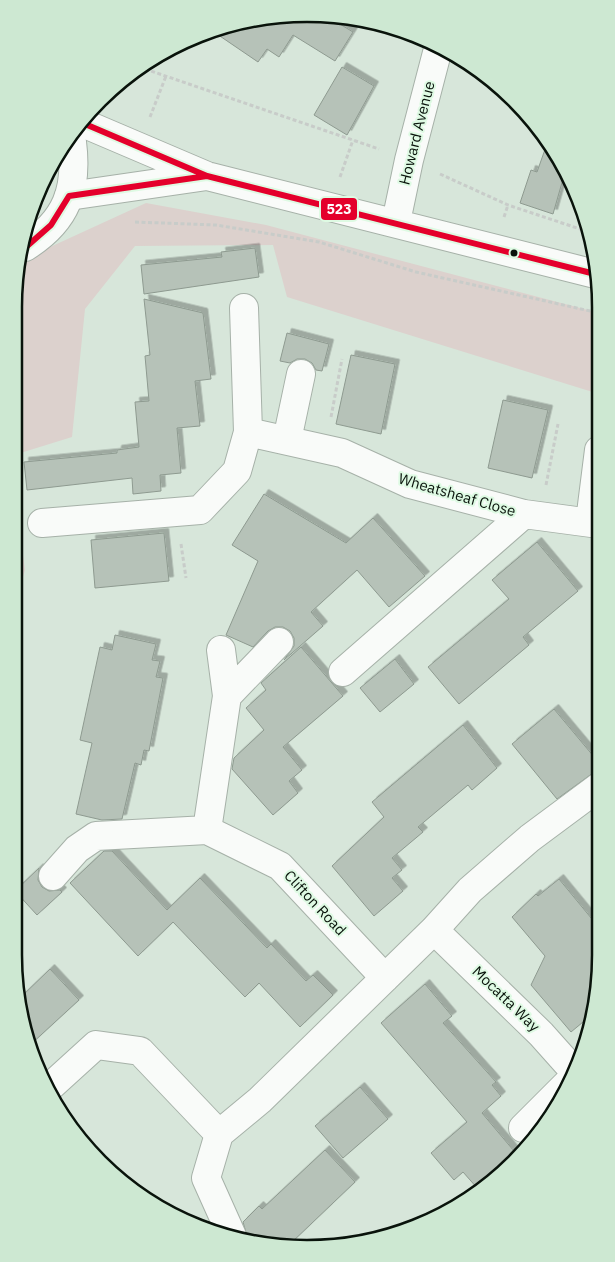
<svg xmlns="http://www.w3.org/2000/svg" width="615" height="1262" viewBox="0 0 615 1262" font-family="'IBM Plex Sans',sans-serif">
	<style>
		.green { fill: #dcd1cd }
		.building { fill: #b6c2b8; stroke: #8e9a90; filter: url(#shadow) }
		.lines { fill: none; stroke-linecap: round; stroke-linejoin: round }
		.minor-casing { stroke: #a6b1a8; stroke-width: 30 }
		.major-casing { stroke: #a6b1a8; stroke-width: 30 }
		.path { stroke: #c8ccc9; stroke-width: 3; stroke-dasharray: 4 2.5; stroke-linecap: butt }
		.minor { stroke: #f9fbf9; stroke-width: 28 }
		.major { stroke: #f9fbf9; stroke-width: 28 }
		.bus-1-casing { stroke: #defae3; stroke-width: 10 }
		.bus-1 { stroke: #e4002b; stroke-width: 6 }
		.bus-dot { fill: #09130b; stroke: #defae3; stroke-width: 2 }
		.labels { text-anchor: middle; stroke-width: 4; stroke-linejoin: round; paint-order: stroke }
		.street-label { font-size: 15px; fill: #09130b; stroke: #defae3 }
		.rim { fill: none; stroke: #09130b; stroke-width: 2.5 }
		.line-badge { stroke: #defae3; stroke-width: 2 }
		.badge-label { font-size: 14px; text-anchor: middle; font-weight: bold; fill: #fff }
	</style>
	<defs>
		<filter id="shadow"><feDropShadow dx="4.5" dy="-4.5" stdDeviation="0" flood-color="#0004"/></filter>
	</defs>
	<rect width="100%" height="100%" fill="#d7e6da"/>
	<path class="green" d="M 146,203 L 266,225 L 599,313 L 599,394 L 287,297 L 273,245 L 135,246 L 85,309 L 72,437 L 14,455 L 14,290 L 24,259 Z
		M 14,489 L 25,570 L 14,607 Z"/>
	<path class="building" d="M 325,15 L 353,32 L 335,61 L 293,35 L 279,57 L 267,49 L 258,62 L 211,30 Z
		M 342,67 L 374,86 L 347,135 L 314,115 Z
		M 548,141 L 565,172 L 553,214 L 520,203 L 531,170 L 537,172 Z
		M 255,248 L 259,277 L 144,294 L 141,265 L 222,257 L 221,252 Z
		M 144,299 L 203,313 L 211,379 L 195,381 L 200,426 L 177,428 L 181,473 L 160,475 L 161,491 L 133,494 L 132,478 L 27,490 L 24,462 L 117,453 L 117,450 L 139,447 L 135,402 L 149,401 L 145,356 L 150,355 Z
		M 287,333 L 329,344 L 322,371 L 316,370 L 312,363 L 305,359 L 297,359 L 290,363 L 280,361 Z
		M 351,355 L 395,364 L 381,434 L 336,424 Z
		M 503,400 L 548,410 L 532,478 L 488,468 Z
		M 264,494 L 346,543 L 373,518 L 425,576 L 389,607 L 357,570 L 311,612 L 323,626 L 284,660 L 294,646 L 294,638 L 290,631 L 283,627 L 275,627 L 268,631 L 253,647 L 226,635 L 258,561 L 232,545 Z
		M 164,533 L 169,581 L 95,588 L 91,540 Z
		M 537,542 L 578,591 L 523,637 L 529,645 L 459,704 L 428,667 L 509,599 L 492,580 Z
		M 115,635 L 156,644 L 152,660 L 160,661 L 156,677 L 163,678 L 149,751 L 144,750 L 141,765 L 135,763 L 122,819 L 102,820 L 76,814 L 92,743 L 80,740 L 100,647 L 112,650 Z
		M 301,647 L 343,696 L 283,747 L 302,770 L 289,781 L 298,793 L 273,815 L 232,769 L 234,758 L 264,730 L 246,708 L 266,690 L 261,683 Z
		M 395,659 L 414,684 L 380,712 L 360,688 Z
		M 554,709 L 600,764 L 593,773 L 557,799 L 512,744 Z
		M 463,725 L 497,768 L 472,790 L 468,785 L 418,827 L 423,832 L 392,858 L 402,870 L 392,878 L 403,891 L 374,916 L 332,866 L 384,817 L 372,802 Z
		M 104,851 L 112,851 L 167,910 L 200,878 L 267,948 L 271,944 L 306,981 L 313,975 L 333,995 L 300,1027 L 259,983 L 245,997 L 173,922 L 138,956 L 70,883 Z
		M 39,868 L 38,880 L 42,887 L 49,891 L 60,890 L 62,892 L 37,915 L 15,891 Z
		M 559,879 L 601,930 L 601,973 L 589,1017 L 571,1032 L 531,985 L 545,956 L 512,917 L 536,894 L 538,896 Z
		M 50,969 L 79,1000 L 29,1046 L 21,997 Z
		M 425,984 L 452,1016 L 443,1023 L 496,1082 L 492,1085 L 501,1096 L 482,1113 L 519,1157 L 478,1189 L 463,1172 L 454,1180 L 431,1153 L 467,1122 L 381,1023 Z
		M 360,1087 L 388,1119 L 343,1158 L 315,1126 Z
		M 325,1150 L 355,1182 L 290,1244 L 253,1243 L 247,1236 L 243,1222 L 259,1206 L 262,1209 Z"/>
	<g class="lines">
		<g class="minor-casing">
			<path id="minor" d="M 85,124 L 207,176 L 599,275
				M 69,196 L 207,176
				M 396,222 L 409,160 L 439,45
				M 248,432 L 342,453 L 410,484 L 524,514 L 599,524
				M 287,440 L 301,374
				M 590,521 L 599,450
				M 42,523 L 200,510 L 237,471 L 248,432 L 244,308
				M 343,672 L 524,514
				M 227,696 L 279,642
				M 207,830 L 280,866 L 385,978
				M 53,876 L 77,849 L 96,836 L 207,830 L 227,696 L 221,650
				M 434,930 L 541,1034 L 574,1071
				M 52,1085 L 96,1045 L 140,1051 L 219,1134 L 206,1178 L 232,1236
				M 523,1128 L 573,1078
				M 219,1134 L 260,1100 L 434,930 L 470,890 L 530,838 L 600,786"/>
		</g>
		<g class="major-casing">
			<path id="major" d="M 25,247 C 67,221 78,189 72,142"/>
		</g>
		<path class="path" d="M 145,69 L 379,149
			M 150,117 L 166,76
			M 440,174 L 508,205 L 589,232
			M 340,177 L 353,140
			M 504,217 L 508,205
			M 135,222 L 216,225 L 319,242 L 416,272 L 599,313
			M 331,417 L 342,359
			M 546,485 L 558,424
			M 181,544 L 186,578"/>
		<use href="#minor" class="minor"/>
		<use href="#major" class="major"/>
		<g class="bus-1-casing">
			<path id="bus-1" d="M 85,124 L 207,176 L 599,275
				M 26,247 L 51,225 L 69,196 L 207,176"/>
		</g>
		<use href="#bus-1" class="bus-1"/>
	</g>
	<circle class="bus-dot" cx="514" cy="253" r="4.5"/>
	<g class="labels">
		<g class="street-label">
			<text transform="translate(417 133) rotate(-76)" y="5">Howard Avenue</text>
			<text transform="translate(457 495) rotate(16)" y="5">Wheatsheaf Close</text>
			<text transform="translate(315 903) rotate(47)" y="5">Clifton Road</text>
			<text transform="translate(506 999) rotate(44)" y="5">Mocatta Way</text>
		</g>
	</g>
	<path d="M0 0H615V1262H0ZM307 22H307A285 285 0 0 1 592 307V955A285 285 0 0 1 307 1240H307A285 285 0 0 1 22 955V307A285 285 0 0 1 307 22Z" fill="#cde8d2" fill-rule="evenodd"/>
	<path class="rim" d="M307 22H307A285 285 0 0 1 592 307V955A285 285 0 0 1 307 1240H307A285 285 0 0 1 22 955V307A285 285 0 0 1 307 22Z"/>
	<rect class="line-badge" x="320" y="197" width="38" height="24" rx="5" fill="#e4002b"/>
	<g class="badge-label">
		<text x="339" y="214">523</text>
	</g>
</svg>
